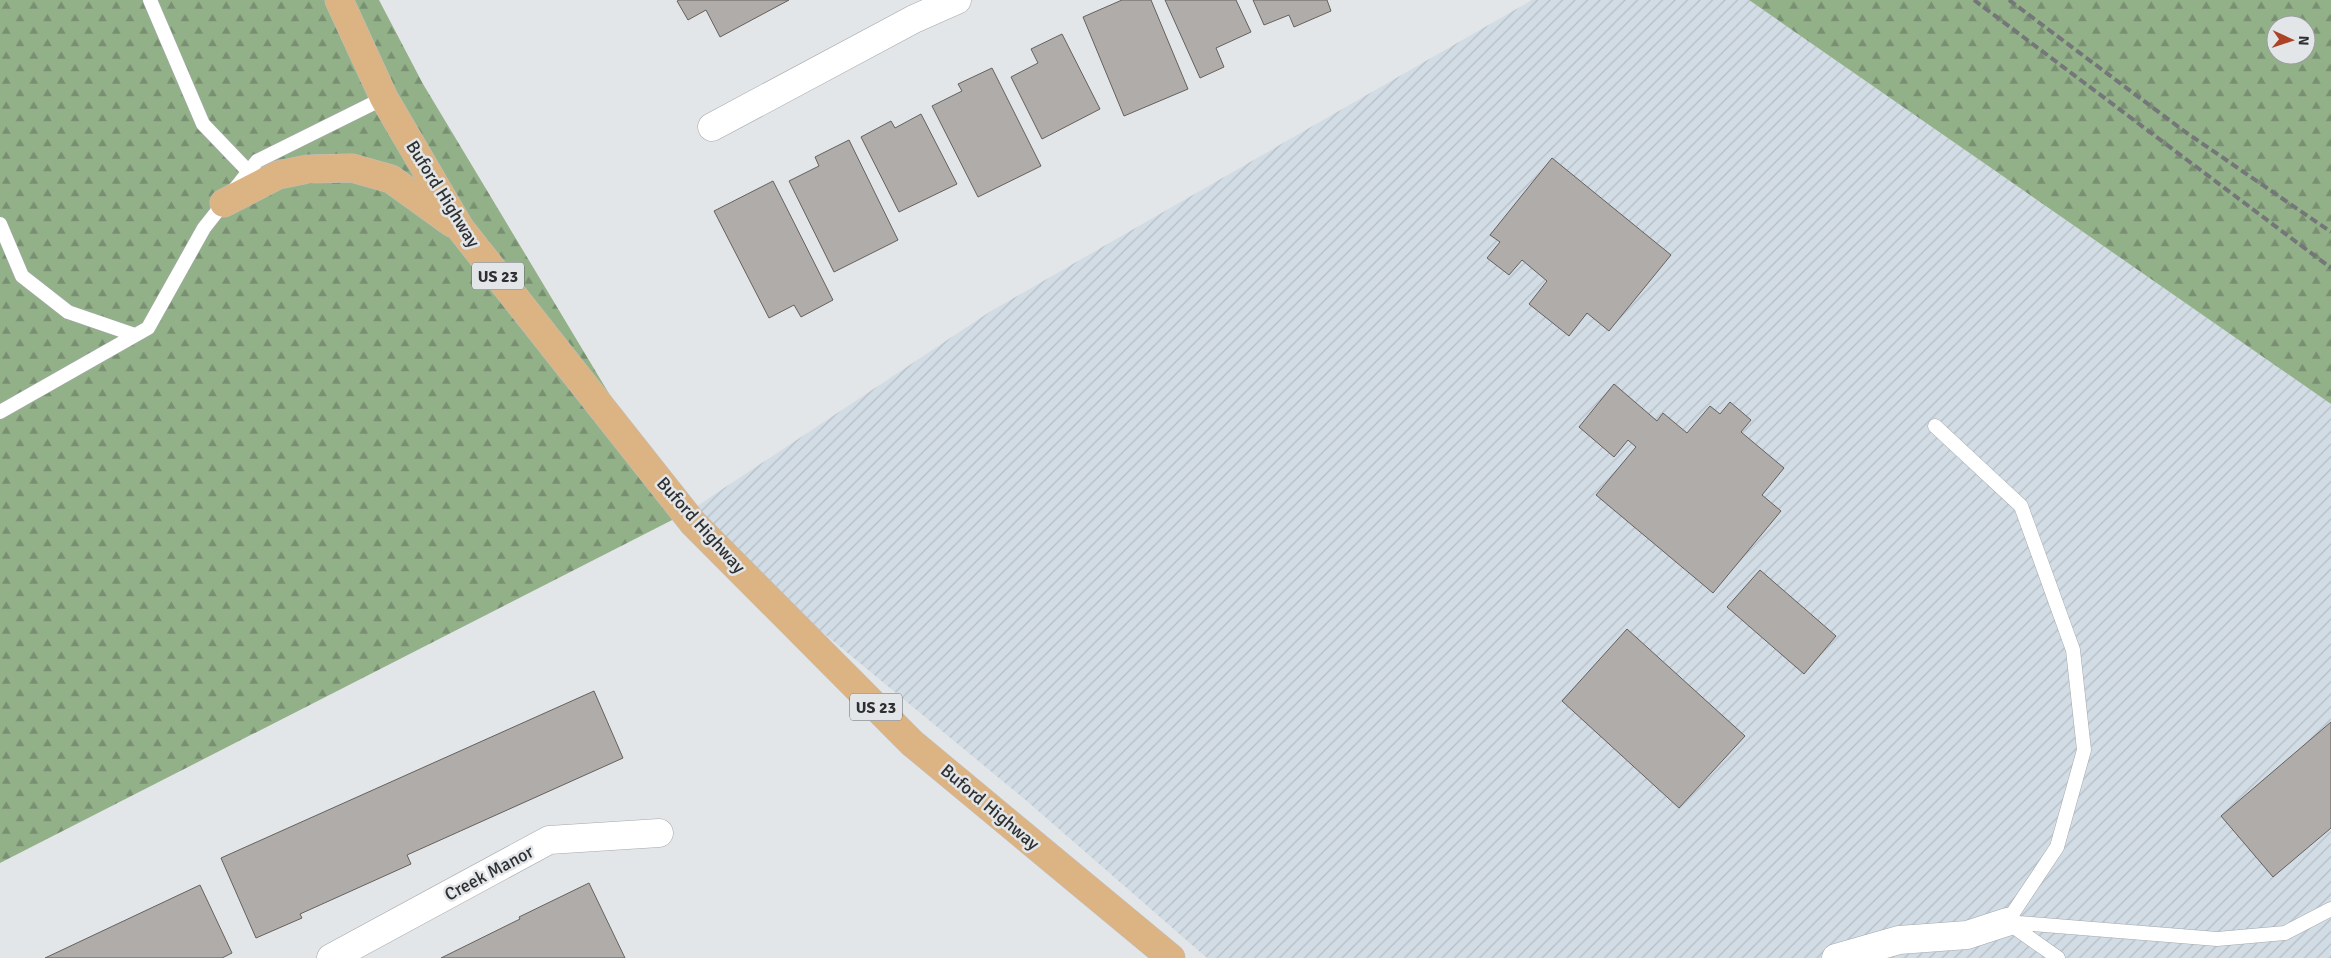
<svg xmlns="http://www.w3.org/2000/svg" width="2331" height="958" viewBox="0 0 2331 958" font-family="Signika,sans-serif">
	<style>
		.industrial { fill: url(#industrial-furrows) }
		.forest { fill: url(#forest-firs); fill-rule: evenodd }
		.building { fill: #afaca9; stroke: #64615e }
		.lines { fill: none; stroke-linecap: round; stroke-linejoin: round }
		.service-casing { stroke: #a4a8aa; stroke-width: 15 }
		.minor-casing { stroke: #a4a8aa; stroke-width: 29 }
		.primary-casing { stroke: #c0c1c1; stroke-width: 29 }
		.service { stroke: #fff; stroke-width: 14 }
		.minor { stroke: #fff; stroke-width: 28 }
		.primary { stroke: #dcb383; stroke-width: 28 }
		.rail { stroke: #747679; stroke-width: 4; stroke-dasharray: 8 4; stroke-linecap: butt }
		.labels { text-anchor: middle; stroke-width: 5; stroke-linejoin: round; paint-order: stroke }
		.shield { fill: #e3e6e9; stroke: #646668; stroke-width: 1 }
		.shield-label { font-size: 16px; font-weight: bold; fill: #2e2f31 }
		.street-label { font-size: 18px; fill: #2e2f31; stroke: #e3e6e9 }
	</style>
	<defs>
		<pattern id="industrial-furrows" width="10" height="10" patternUnits="userSpaceOnUse" patternTransform="scale(1.25)"><rect width="10" height="10" fill="#d2dce5"/><path d="M-1 1l2-2M0 10L10 0M9 11l2-2" fill="none" stroke="#b5bdc5"/></pattern>
		<pattern id="forest-firs" width="22" height="20" patternUnits="userSpaceOnUse" patternTransform="scale(1.25)"><rect width="22" height="20" fill="#93b189"/><path d="M5 1l3.5 6h-7zM16 11l3.5 6h-7z" fill="#789071"/></pattern>
	</defs>
	<rect width="100%" height="100%" fill="#e3e6e9"/>
	<path class="industrial" d="M 1532,0 L 1749,0 L 2331,404 L 2331,958 L 1207,958 L 1028,802 L 682,516 L 991,311 Z"/>
	<path class="forest" d="M 0,0 L 379,0 L 423,84 L 682,515 L 0,863 Z
		M 1749,0 L 2331,0 L 2331,404 ZM 2276,25 L 2306,25 L 2306,55 L 2276,55 Z"/>
	<path class="building" d="M 679,0 L 789,0 L 720,37 L 706,10 L 688,20 L 677,1 Z
		M 1122,0 L 1151,0 L 1188,89 L 1124,116 L 1083,17 Z
		M 1165,0 L 1236,0 L 1251,32 L 1216,48 L 1224,67 L 1200,78 Z
		M 1253,0 L 1327,0 L 1331,11 L 1294,27 L 1289,15 L 1264,25 Z
		M 1062,34 L 1100,109 L 1042,139 L 1011,77 L 1038,63 L 1031,49 Z
		M 992,68 L 1041,166 L 978,197 L 932,106 L 962,91 L 958,84 Z
		M 921,114 L 957,184 L 899,212 L 861,137 L 891,121 L 895,128 Z
		M 849,140 L 898,240 L 834,272 L 789,181 L 819,166 L 815,157 Z
		M 1552,158 L 1671,255 L 1609,331 L 1587,313 L 1569,336 L 1529,304 L 1547,281 L 1522,260 L 1509,275 L 1487,258 L 1500,242 L 1490,235 Z
		M 773,181 L 833,300 L 801,317 L 794,305 L 769,318 L 714,211 Z
		M 1614,384 L 1657,421 L 1663,413 L 1687,433 L 1710,406 L 1720,414 L 1730,402 L 1751,420 L 1741,432 L 1784,468 L 1762,495 L 1781,511 L 1713,593 L 1596,495 L 1636,447 L 1628,440 L 1614,457 L 1579,427 Z
		M 1760,570 L 1836,636 L 1804,674 L 1727,607 Z
		M 1627,629 L 1745,736 L 1679,808 L 1562,701 Z
		M 594,691 L 623,758 L 407,855 L 411,864 L 300,914 L 302,918 L 256,938 L 221,858 Z
		M 2331,722 L 2331,828 L 2273,877 L 2221,816 Z
		M 589,883 L 625,958 L 441,958 L 520,919 L 519,917 Z
		M 200,885 L 232,953 L 222,958 L 45,958 Z"/>
	<g class="lines">
		<g class="service-casing">
			<path id="service" d="M 150,0 L 203,124 L 249,172
				M 0,224 L 22,276 L 68,312 L 135,335
				M 0,412 L 148,328 L 204,228 L 257,161 L 384,98
				M 1935,426 L 2021,506 L 2073,650 L 2084,750 L 2057,847 L 2007,922
				M 2007,922 L 2217,939 L 2285,933 L 2331,909
				M 2007,922 L 2058,958"/>
		</g>
		<g class="minor-casing">
			<path id="minor" d="M 712,127 L 914,19 L 957,0
				M 331,958 L 549,840 L 659,833
				M 1836,958 L 1899,940 L 1967,935 L 2007,922"/>
		</g>
		<g class="primary-casing">
			<path id="primary" d="M 339,0 L 384,98 L 460,228 L 693,523 L 912,743 L 1171,958
				M 224,203 L 278,175 L 308,169 L 352,168 L 391,179 L 452,223"/>
		</g>
		<use href="#service" class="service"/>
		<use href="#minor" class="minor"/>
		<use href="#primary" class="primary"/>
		<path class="rail" d="M 1974,0 L 2331,268
			M 2009,0 L 2184,131 L 2331,232"/>
	</g>
	<g class="labels">
		<g class="shield">
			<rect x="472" y="262.5" width="52" height="27" rx="4"/>
			<rect x="850" y="693.5" width="52" height="27" rx="4"/>
		</g>
		<g class="shield-label">
			<text x="498" y="282">US 23</text>
			<text x="876" y="713">US 23</text>
		</g>
		<g class="street-label">
			<text transform="translate(443 194) rotate(58)" y="6">Buford Highway</text>
			<text transform="translate(701 525) rotate(48)" y="6">Buford Highway</text>
			<text transform="translate(990 807) rotate(40)" y="6">Buford Highway</text>
			<text transform="translate(489 873) rotate(-28)" y="6">Creek Manor</text>
		</g>
	</g>
	<g transform="translate(2291 40) rotate(93)"><circle r="24" fill="#e3e6e9" stroke="#9b9d9f"/>
	<path d="M0-4L9 19L0 12L-9 19Z" fill="#ac4326"/>
	<text y="-8" font-size="14" font-weight="bold" text-anchor="middle" fill="#2e2f31">N</text>
	</g>
</svg>
